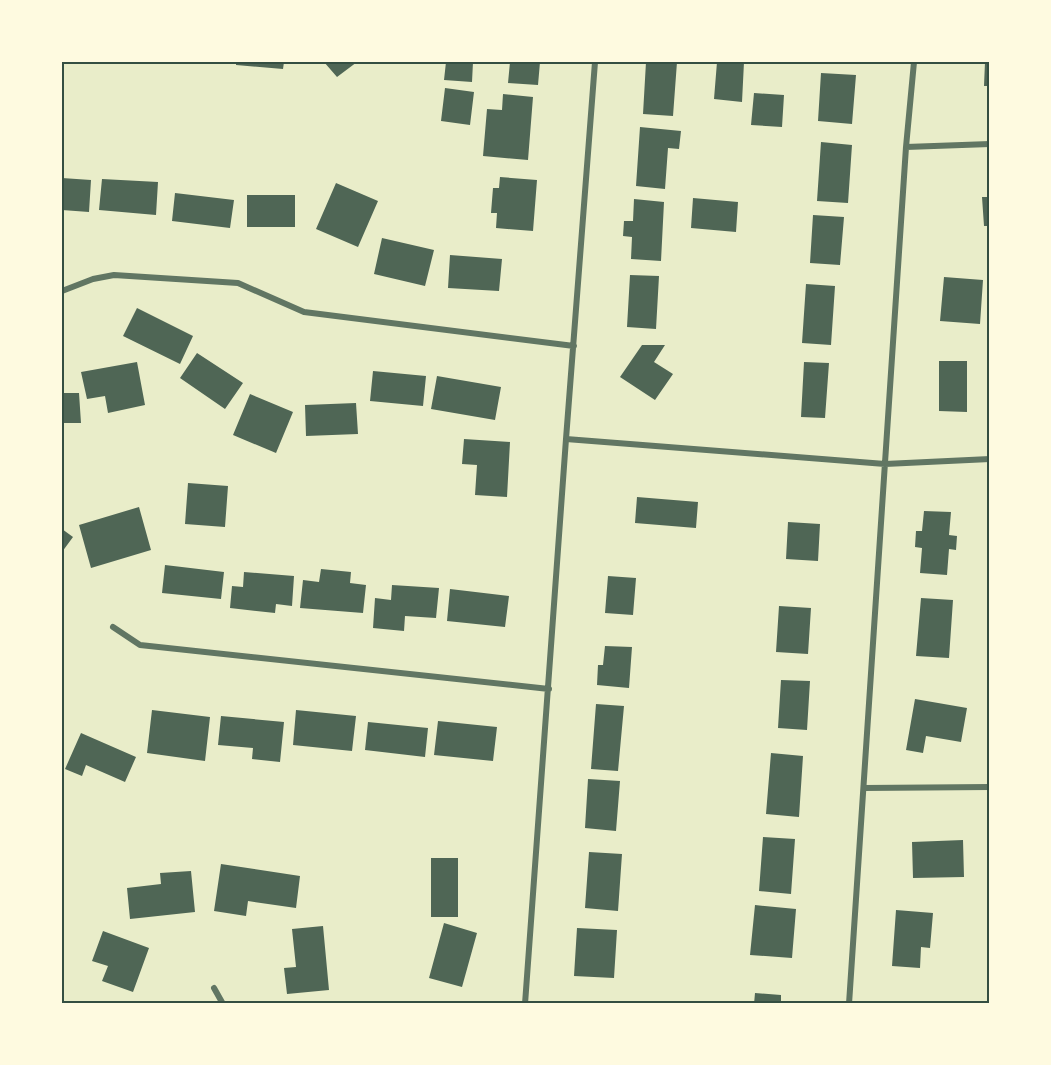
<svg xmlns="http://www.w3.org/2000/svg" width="1051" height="1065" viewBox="0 0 1051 1065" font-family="Inter,sans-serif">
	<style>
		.building { fill: #4f6655 }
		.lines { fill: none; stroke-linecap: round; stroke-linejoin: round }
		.minor { stroke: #617663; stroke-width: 6 }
		.neatline { fill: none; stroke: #344e41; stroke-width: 2 }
	</style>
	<rect width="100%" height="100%" fill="#e9edc9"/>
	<path class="building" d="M 236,62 L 284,62 L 283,69 L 236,65 Z
		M 324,62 L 357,62 L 337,77 Z
		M 446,62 L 473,62 L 472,82 L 444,80 Z
		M 510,62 L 540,62 L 538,85 L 508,83 Z
		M 646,62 L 677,62 L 673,116 L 643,114 Z
		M 717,62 L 744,62 L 742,102 L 714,99 Z
		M 985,62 L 990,62 L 990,86 L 984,86 Z
		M 821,73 L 856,75 L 852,124 L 818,121 Z
		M 445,88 L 474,92 L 470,125 L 441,121 Z
		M 754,93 L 784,95 L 782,127 L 751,125 Z
		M 503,94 L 533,97 L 528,160 L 483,156 L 487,109 L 502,110 Z
		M 640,127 L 681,131 L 679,149 L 668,148 L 665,189 L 636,186 Z
		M 821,142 L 852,145 L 848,203 L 817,201 Z
		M 500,177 L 537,180 L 533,231 L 496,228 L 497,213 L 491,213 L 493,188 L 499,188 Z
		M 62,178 L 91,180 L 89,212 L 62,210 Z
		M 102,179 L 158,182 L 156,215 L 99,210 Z
		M 336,183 L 378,201 L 358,247 L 316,229 Z
		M 175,193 L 234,200 L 230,228 L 172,221 Z
		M 247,195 L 295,195 L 295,227 L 247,227 Z
		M 982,197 L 990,197 L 990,226 L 984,226 Z
		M 693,198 L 738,202 L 736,232 L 691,228 Z
		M 634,199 L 664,202 L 661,261 L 631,259 L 632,237 L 623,236 L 624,221 L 633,221 Z
		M 813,215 L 844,217 L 840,265 L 810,263 Z
		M 382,238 L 434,250 L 425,286 L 374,274 Z
		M 450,255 L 502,259 L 499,291 L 448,288 Z
		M 630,275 L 659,276 L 656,329 L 627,327 Z
		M 944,277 L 983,280 L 980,324 L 940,321 Z
		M 806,284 L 835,286 L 831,345 L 802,343 Z
		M 137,308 L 193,336 L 180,364 L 123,336 Z
		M 642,345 L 665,345 L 654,362 L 673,374 L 655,400 L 620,377 Z
		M 197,353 L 243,383 L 225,409 L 180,378 Z
		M 939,361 L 967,361 L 967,412 L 939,411 Z
		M 137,362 L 145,405 L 108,413 L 105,396 L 87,399 L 81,372 Z
		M 804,362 L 829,363 L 825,418 L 801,417 Z
		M 373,371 L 426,376 L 423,406 L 370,401 Z
		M 437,376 L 501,387 L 495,420 L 431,409 Z
		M 62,393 L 79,393 L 81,423 L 62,423 Z
		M 250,394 L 293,412 L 276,453 L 233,435 Z
		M 356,403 L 358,434 L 306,436 L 305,405 Z
		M 464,439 L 510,442 L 507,497 L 475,495 L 477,465 L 462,464 Z
		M 188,483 L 228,486 L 225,527 L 185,524 Z
		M 637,497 L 698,502 L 696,528 L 635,523 Z
		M 139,507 L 151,550 L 91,568 L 79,525 Z
		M 924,511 L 951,512 L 949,535 L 957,536 L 956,550 L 949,549 L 947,575 L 920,573 L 922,548 L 915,547 L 916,531 L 922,531 Z
		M 788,522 L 820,524 L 818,561 L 786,559 Z
		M 62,529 L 73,537 L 62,552 Z
		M 165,565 L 224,572 L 221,599 L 162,593 Z
		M 321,569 L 351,572 L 350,583 L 366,585 L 363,613 L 300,608 L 303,580 L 319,582 Z
		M 244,572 L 294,576 L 292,606 L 276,604 L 275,613 L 230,608 L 232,586 L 243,587 Z
		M 608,576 L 636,578 L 633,615 L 605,613 Z
		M 392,585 L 439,588 L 436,618 L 405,616 L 404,631 L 373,628 L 375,598 L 391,600 Z
		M 450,589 L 509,596 L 505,627 L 447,621 Z
		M 921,598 L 953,600 L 949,658 L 916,656 Z
		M 779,606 L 811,608 L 808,654 L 776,652 Z
		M 605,646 L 632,647 L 629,688 L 597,685 L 598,665 L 603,665 Z
		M 781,680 L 810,681 L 807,730 L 778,728 Z
		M 915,699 L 967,708 L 961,742 L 926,736 L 923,753 L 906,750 Z
		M 596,704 L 624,706 L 618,771 L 591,769 Z
		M 152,710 L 210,717 L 205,761 L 147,753 Z
		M 296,710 L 356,716 L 352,751 L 293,745 Z
		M 221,716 L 284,722 L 280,762 L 252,759 L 253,748 L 218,745 Z
		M 438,721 L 497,727 L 493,761 L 434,755 Z
		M 368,722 L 428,728 L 425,757 L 365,750 Z
		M 81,733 L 136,757 L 125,782 L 86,765 L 82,776 L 65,769 Z
		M 771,753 L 803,756 L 799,817 L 766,814 Z
		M 588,779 L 620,781 L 616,831 L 585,828 Z
		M 763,837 L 795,839 L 791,894 L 759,891 Z
		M 963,840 L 964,877 L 913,878 L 912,842 Z
		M 589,852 L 622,854 L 618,911 L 585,908 Z
		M 431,858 L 458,858 L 458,917 L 431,917 Z
		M 221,864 L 300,876 L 296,908 L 248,901 L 246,916 L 214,911 Z
		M 191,871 L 195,912 L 130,919 L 127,888 L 161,884 L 160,873 Z
		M 755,905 L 796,909 L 792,958 L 750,955 Z
		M 896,910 L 933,913 L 930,948 L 921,947 L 920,968 L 892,966 Z
		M 444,923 L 477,933 L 462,987 L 429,978 Z
		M 323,926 L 329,990 L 287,994 L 284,968 L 296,967 L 292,929 Z
		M 577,928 L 617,930 L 614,978 L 574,976 Z
		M 103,931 L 149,948 L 133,992 L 102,981 L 108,966 L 92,961 Z
		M 755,993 L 781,995 L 781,1004 L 754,1004 Z"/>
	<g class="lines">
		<path class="minor" d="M 906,147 L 990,144
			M 62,291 L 93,279 L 114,275 L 238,283 L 304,312 L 574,346
			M 566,439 L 885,464 L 990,459
			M 113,627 L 140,645 L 549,689
			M 864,788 L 990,787
			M 214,988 L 223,1004
			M 525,1004 L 566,439 L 595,62
			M 849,1004 L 906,147 L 914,62"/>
	</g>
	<rect width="1051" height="1065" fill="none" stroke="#fefae0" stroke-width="126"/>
	<rect x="63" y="63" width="925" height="939" class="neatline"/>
</svg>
